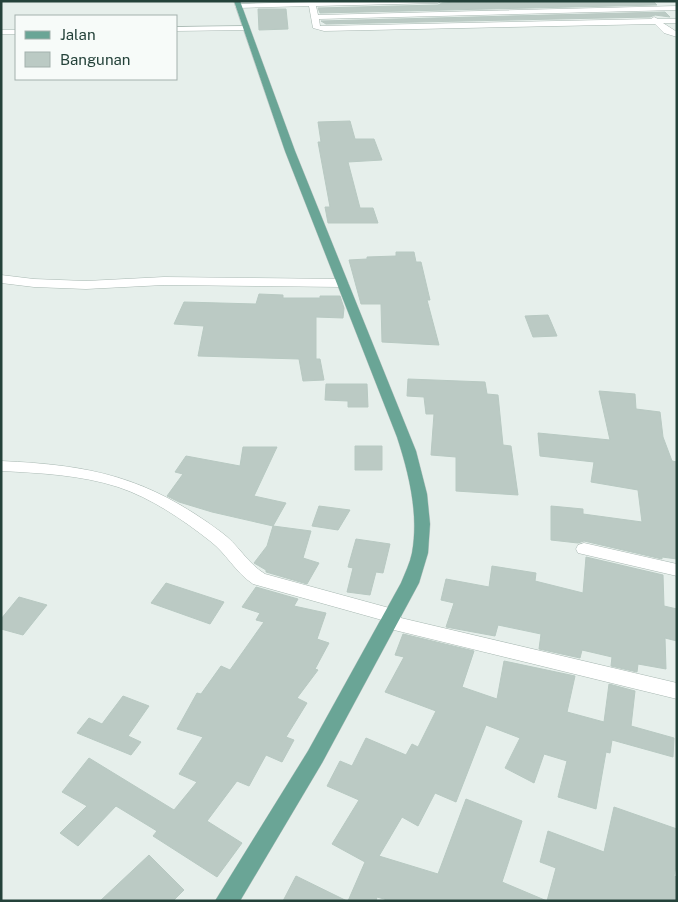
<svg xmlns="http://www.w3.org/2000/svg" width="678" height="902" viewBox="0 0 678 902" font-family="'Public Sans',sans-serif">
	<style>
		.building { fill: #bbcac4; stroke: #b8c9c2 }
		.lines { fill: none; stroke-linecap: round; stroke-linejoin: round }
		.minor-casing { stroke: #a8b8b2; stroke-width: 1 }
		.major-casing { stroke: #c2cac8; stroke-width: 1 }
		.minor { fill: #fff; fill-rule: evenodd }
		.major { fill: #6aa596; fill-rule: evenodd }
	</style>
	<rect width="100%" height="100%" fill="#e6efeb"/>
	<path class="building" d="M 653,1 L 657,5 L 320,13 L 318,8 L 438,5 L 442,3 L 457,2 Z
		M 258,9 L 286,9 L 288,29 L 259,30 Z
		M 665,12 L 670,17 L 655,15 L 650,17 L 326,24 L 321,21 Z
		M 350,121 L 355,139 L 374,139 L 382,160 L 348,162 L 360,208 L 373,208 L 378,223 L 328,223 L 325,207 L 330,207 L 318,142 L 321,142 L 318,122 Z
		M 396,252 L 414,252 L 416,262 L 421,262 L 430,300 L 427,300 L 439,345 L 382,342 L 381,304 L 361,304 L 349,260 L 367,259 L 367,257 L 396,256 Z
		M 259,294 L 283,295 L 283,298 L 320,298 L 320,296 L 340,296 L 344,308 L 343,318 L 316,317 L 316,359 L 320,359 L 324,380 L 303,381 L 299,359 L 198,356 L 204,326 L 174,324 L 184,302 L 256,304 Z
		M 548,315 L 557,336 L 533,337 L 525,316 Z
		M 408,379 L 485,382 L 487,394 L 498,395 L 503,445 L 511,446 L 518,495 L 456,491 L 456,457 L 431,455 L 434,414 L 426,414 L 424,397 L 407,396 Z
		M 326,384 L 367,384 L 368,407 L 348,407 L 348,401 L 325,400 Z
		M 599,391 L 635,394 L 636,409 L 660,412 L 663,437 L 672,461 L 677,462 L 677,559 L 662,557 L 662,559 L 584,541 L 578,543 L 551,540 L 551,506 L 583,509 L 583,514 L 642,522 L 638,490 L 591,482 L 594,462 L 540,456 L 538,433 L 610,440 Z
		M 355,446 L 382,446 L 382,470 L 355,470 Z
		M 243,447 L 277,447 L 254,496 L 286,503 L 273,526 L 212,512 L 179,502 L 167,496 L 183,474 L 175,472 L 186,456 L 240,466 Z
		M 319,506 L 350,510 L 338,530 L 312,526 Z
		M 273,526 L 311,531 L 303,558 L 319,563 L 307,584 L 266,572 L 266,570 L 254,563 L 267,546 Z
		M 356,539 L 390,544 L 383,573 L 376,572 L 370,595 L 347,592 L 353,568 L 348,567 Z
		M 586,557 L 663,575 L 664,606 L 677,609 L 677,641 L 665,638 L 666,669 L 638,664 L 637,672 L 611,666 L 612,657 L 582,650 L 580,658 L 539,649 L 541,634 L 498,625 L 495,636 L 446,627 L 454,603 L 441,600 L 446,579 L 489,587 L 492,566 L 536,573 L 535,581 L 583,593 Z
		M 166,583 L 224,602 L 210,624 L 151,603 Z
		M 256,587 L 298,599 L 294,606 L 326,613 L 317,639 L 329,643 L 315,669 L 318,670 L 297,698 L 307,703 L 286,737 L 294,740 L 282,762 L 266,755 L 249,786 L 237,781 L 207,821 L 242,843 L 217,877 L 153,836 L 157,831 L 116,806 L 78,846 L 60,833 L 87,806 L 62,792 L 89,758 L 174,810 L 197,782 L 179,774 L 203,737 L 177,729 L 197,693 L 201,694 L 221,666 L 230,670 L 264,622 L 256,620 L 260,613 L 242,607 Z
		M 19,597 L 47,605 L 23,635 L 1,629 L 1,619 Z
		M 403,634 L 474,651 L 462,687 L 497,699 L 504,661 L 575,676 L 567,712 L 604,722 L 609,684 L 635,691 L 631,726 L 674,738 L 673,757 L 612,740 L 610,753 L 606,752 L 596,809 L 558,797 L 567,761 L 544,754 L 534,783 L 505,768 L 520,738 L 486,725 L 456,802 L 435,793 L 418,826 L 402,817 L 379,856 L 438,874 L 466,799 L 522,821 L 502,882 L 547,901 L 391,901 L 377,897 L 376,901 L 348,901 L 365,862 L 332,844 L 359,800 L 327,786 L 340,761 L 352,766 L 366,738 L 406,755 L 412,744 L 418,747 L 436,711 L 385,692 L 404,657 L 395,655 Z
		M 123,696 L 149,706 L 128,736 L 141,742 L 131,755 L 77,733 L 89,718 L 102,724 Z
		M 614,807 L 677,829 L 677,861 L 674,876 L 677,877 L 677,901 L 547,901 L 556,868 L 540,862 L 548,831 L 604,852 Z
		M 149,855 L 184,890 L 173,901 L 100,901 Z
		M 296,876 L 347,901 L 283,901 Z"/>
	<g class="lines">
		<g class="minor-casing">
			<path id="minor" d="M 347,1 L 441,1 L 438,3 L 316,6 L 318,15 L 677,6 L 677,10 L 319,19 L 320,26 L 651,19 L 654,17 L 658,19 L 677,19 L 677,23 L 663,23 L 677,32 L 677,37 L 664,33 L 655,24 L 324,31 L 313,28 L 309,6 L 238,8 L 235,6 L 238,4 Z
				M 249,26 L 249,30 L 246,30 L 176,31 L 176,27 Z
				M 1,30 L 16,30 L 16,34 L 1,34 Z
				M 1,275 L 34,279 L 86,281 L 164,277 L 343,279 L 349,283 L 343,287 L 164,285 L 86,289 L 34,287 L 1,283 Z
				M 1,461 C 92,465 147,477 221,532 C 238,544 247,563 265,574 L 393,609 L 399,611 L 401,618 L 677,683 L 677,699 L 390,629 L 384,627 L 381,622 L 382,620 L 253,584 C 235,572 226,553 210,541 C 182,519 151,498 118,487 C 81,475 40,473 1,471 Z
				M 584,543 L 677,564 L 677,576 L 578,553 L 576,549 L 578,545 Z"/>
		</g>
		<g class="major-casing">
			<path id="major" d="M 234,1 L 240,1 L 295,151 L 416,451 L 427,494 L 430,524 L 428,553 L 419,583 L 322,763 L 240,901 L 215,901 L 308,751 L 401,583 C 405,573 410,563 412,553 C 419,514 409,474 397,437 L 285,151 Z"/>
		</g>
		<use href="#minor" class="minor"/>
		<use href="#major" class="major"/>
	</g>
	<rect width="678" height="902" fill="none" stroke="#24423a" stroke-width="5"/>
	<rect x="15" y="15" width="162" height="65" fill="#f7fbf9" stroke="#a3b1ad"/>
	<rect x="25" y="31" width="25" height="8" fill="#6aa596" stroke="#a3b1ad"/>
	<text x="60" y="40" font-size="15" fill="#24423a">Jalan</text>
	<rect x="25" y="52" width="25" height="15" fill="#bbcac4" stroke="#a3b1ad"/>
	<text x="60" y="65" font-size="15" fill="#24423a">Bangunan</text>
</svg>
